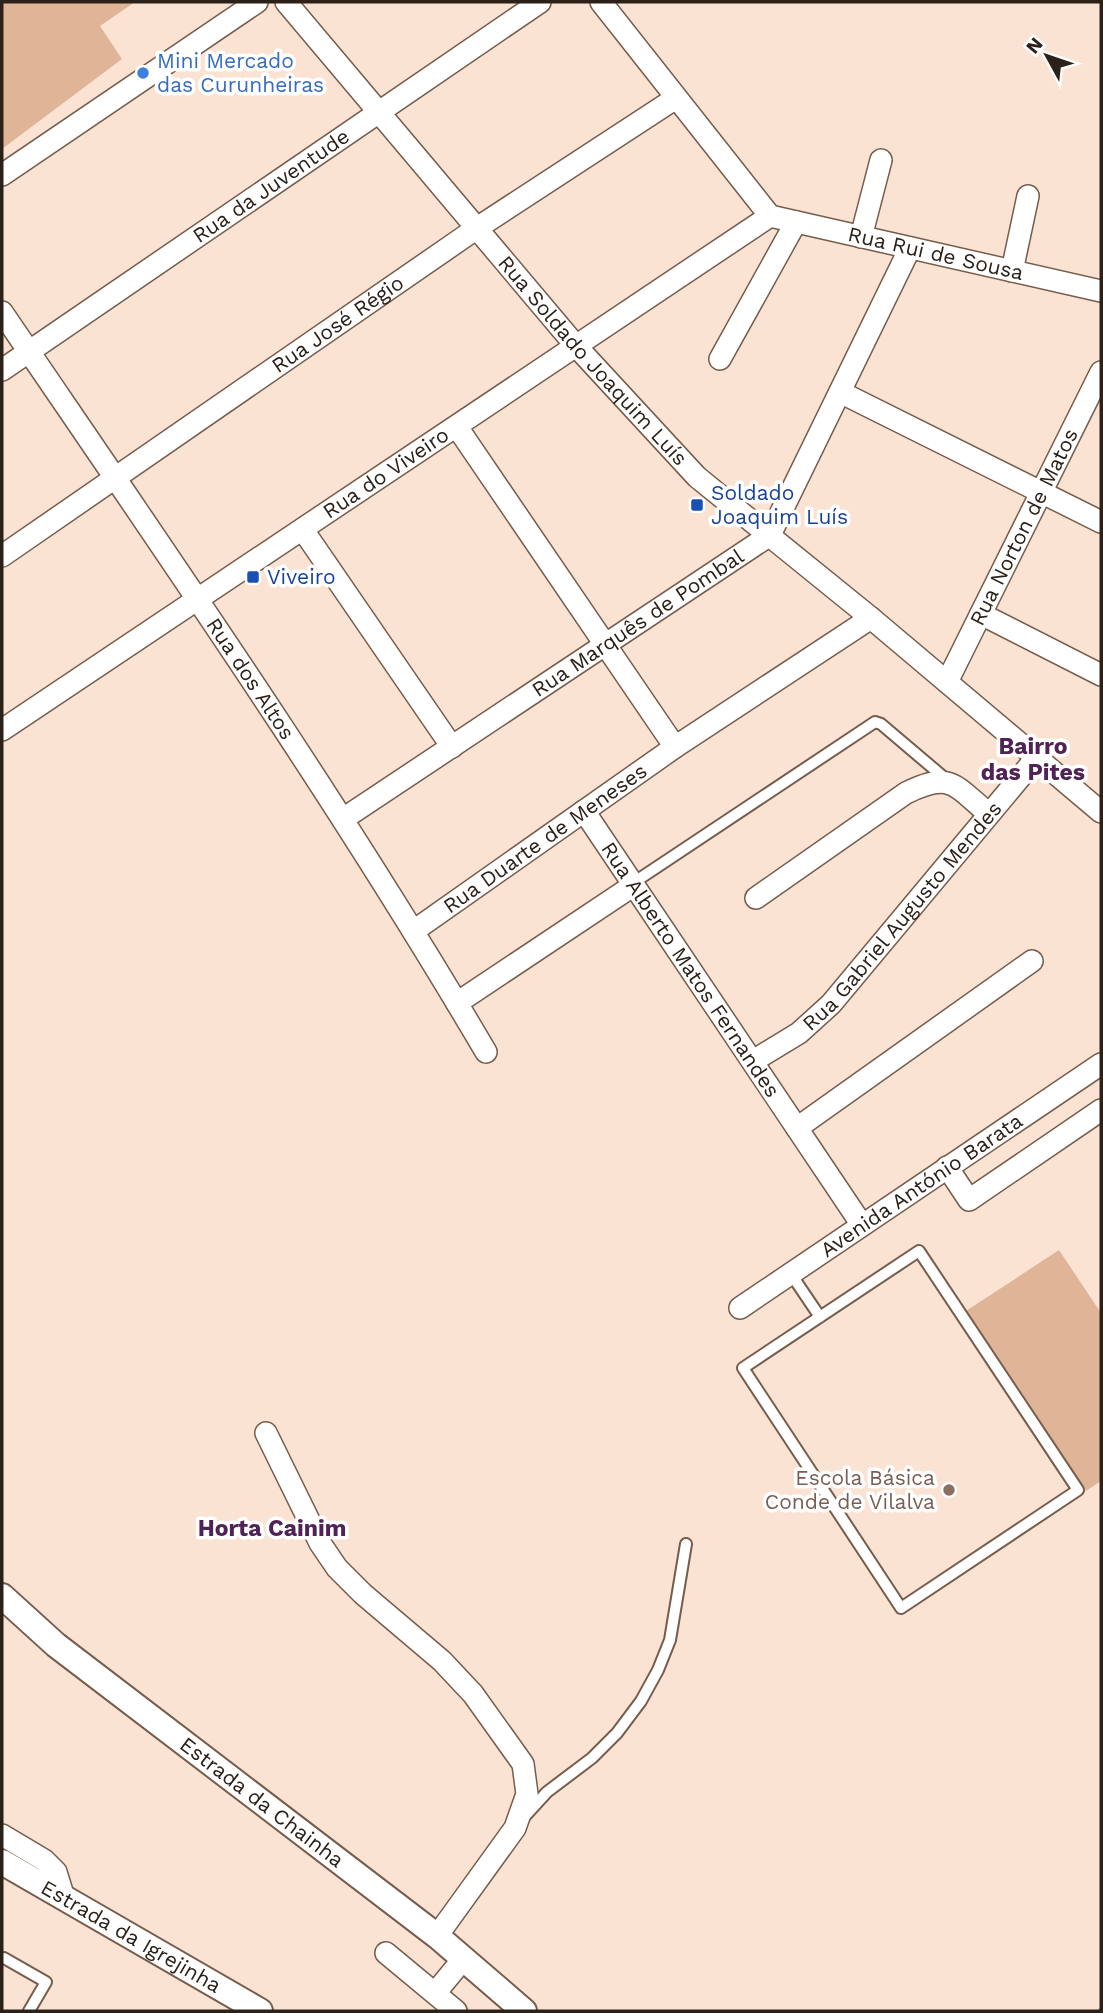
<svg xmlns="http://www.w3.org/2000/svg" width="1103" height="2013" viewBox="0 0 1103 2013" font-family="'Work Sans',sans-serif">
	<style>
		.green { fill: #e0b496 }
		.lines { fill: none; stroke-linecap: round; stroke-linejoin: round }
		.stream { stroke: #6996b6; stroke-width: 5 }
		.service-casing { stroke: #755c4b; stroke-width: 14 }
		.minor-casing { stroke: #755c4b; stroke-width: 24 }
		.tertiary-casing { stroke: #755c4b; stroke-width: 28 }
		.service { stroke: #fff; stroke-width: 10 }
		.minor { stroke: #fff; stroke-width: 21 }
		.tertiary { stroke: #fff; stroke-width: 24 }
		.shop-dot { fill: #3f7fe0; stroke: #fff; stroke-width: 2.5 }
		.transit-dot { fill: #1a4fb4; stroke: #fff; stroke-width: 2.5 }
		.education-dot { fill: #8d6e63; stroke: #fff; stroke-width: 2.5 }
		.labels { text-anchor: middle; stroke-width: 7; stroke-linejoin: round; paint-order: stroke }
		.shop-label { font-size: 21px; fill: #366cbe; stroke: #fff; text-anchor: start }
		.street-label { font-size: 21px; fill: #2b2119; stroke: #fff }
		.transit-label { font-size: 21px; fill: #164399; stroke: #fff; text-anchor: start }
		.education-label { font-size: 21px; fill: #785e54; stroke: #fff; text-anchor: end }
		.neighbourhood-label { font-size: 23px; font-weight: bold; fill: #502356; stroke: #fff }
	</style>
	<rect width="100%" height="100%" fill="#fbe3d3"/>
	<path class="green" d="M 2,2 L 135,2 L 100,26 L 122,59 L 2,149 Z
		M 1059,1250 L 1101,1313 L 1101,1481 L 1086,1491 L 966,1311 Z"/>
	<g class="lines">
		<path class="stream" d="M 1101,2011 L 1101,2010"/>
		<g class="service-casing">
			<path id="service" d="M 633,883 L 875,722 L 881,724 L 947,780
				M 919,1251 L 1078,1490 L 901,1608 L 743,1368 Z
				M 791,1274 L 820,1317
				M 525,1816 L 547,1792 L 592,1758 L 617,1733 L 641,1701 L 658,1670 L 670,1640 L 686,1544
				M 4,1958 L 46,1982 L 29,2011"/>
		</g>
		<g class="minor-casing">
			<g id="minor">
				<path id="s1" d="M 286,2 L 576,346 L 697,477 L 871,618 L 1101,812"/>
				<path d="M 601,2 L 770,216"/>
				<path d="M 2,175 L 257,2"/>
				<path id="s2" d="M 770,216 L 1101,291"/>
				<path d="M 861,237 L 881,160"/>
				<path d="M 1012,271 L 1028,196"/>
				<path id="s3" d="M 2,312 C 168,556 336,797 486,1052"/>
				<path d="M 720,359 L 796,222"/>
				<path id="s4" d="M 2,370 L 540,2"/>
				<path d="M 840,392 L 1101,522"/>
				<path d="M 457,427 L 675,747 L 871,618"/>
				<path d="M 303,530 L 452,747"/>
				<path id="s5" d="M 2,556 L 477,228 L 676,98"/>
				<path d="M 981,614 L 1101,675"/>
				<path id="s6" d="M 947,682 L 1101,372"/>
				<path id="s7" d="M 2,730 L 770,216"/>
				<path id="s8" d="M 584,811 L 862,1225"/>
				<path id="s9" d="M 343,819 L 770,535 L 910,248"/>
				<path d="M 756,898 L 906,793 C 951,771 954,785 989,814"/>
				<path id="s10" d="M 415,930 L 675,747"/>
				<path d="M 457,1003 L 634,885"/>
				<path id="s11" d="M 753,1061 L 799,1033 L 831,1004 L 1037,757"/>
				<path d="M 797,1128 L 1032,961"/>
				<path d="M 947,1167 L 969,1200 L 1101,1110"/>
				<path id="s12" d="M 740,1308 L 1101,1064"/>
				<path d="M 266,1433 L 320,1543 L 337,1568 L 363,1594 L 442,1661 L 473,1694 L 523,1764 L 527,1794 L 515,1828 L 437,1936"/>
				<path d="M 2,1835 L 44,1860 L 56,1872 L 64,1898"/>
				<path d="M 386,1953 L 456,2011"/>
				<path d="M 436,1992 L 464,1958"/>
			</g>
		</g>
		<g class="tertiary-casing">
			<g id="tertiary">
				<path id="s13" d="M 2,1596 L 56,1645 L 437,1936 L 524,2011"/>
				<path id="s14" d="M 2,1862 L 260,2011"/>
			</g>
		</g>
		<use href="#service" class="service"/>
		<use href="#minor" class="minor"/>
		<use href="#tertiary" class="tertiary"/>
	</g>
	<circle class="shop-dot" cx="143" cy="73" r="7"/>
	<g class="transit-dot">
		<rect x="690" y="498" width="14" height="14" rx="3.5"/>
		<rect x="246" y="570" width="14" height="14" rx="3.5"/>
	</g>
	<circle class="education-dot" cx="949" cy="1490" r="7"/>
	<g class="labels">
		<g class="shop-label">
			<text x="157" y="68">Mini Mercado<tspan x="157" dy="24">das Curunheiras</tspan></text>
		</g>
		<g class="street-label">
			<text dy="7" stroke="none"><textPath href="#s4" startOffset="326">Rua da Juventude</textPath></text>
			<text dy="7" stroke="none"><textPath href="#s2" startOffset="170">Rua Rui de Sousa</textPath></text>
			<text dy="7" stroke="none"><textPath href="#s5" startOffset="408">Rua José Régio</textPath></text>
			<text dy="7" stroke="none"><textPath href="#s1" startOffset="472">Rua Soldado Joaquim Luís</textPath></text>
			<text dy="7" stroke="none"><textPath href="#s7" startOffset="462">Rua do Viveiro</textPath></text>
			<text dy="7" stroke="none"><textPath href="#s6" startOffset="173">Rua Norton de Matos</textPath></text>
			<text dy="7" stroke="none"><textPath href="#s9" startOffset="354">Rua Marquês de Pombal</textPath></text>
			<text dy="7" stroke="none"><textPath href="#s3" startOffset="443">Rua dos Altos</textPath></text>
			<text dy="7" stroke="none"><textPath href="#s10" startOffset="159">Rua Duarte de Meneses</textPath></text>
			<text dy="7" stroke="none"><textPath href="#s11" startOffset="210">Rua Gabriel Augusto Mendes</textPath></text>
			<text dy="7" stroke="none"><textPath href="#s8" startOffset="191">Rua Alberto Matos Fernandes</textPath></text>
			<text dy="7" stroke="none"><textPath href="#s12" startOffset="219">Avenida António Barata</textPath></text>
			<text dy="7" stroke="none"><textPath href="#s13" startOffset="332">Estrada da Chainha</textPath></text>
			<text dy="7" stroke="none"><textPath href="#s14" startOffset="149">Estrada da Igrejinha</textPath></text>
		</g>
		<g class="transit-label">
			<text x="711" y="500">Soldado<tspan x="711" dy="24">Joaquim Luís</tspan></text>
			<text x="267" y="584">Viveiro</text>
		</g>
		<g class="education-label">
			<text x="935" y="1485">Escola Básica<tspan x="935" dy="24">Conde de Vilalva</tspan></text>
		</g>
		<g class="neighbourhood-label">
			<text x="1033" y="754">Bairro<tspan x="1033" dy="26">das Pites</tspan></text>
			<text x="272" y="1536">Horta Cainim</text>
		</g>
	</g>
	<rect width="1103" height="2013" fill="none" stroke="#2b2119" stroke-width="7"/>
	<g transform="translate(1047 56) rotate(310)" stroke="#ffffff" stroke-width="5" paint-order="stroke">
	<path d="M0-5L12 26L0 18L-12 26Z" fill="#2b2119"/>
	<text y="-10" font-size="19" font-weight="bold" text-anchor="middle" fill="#2b2119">N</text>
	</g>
</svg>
